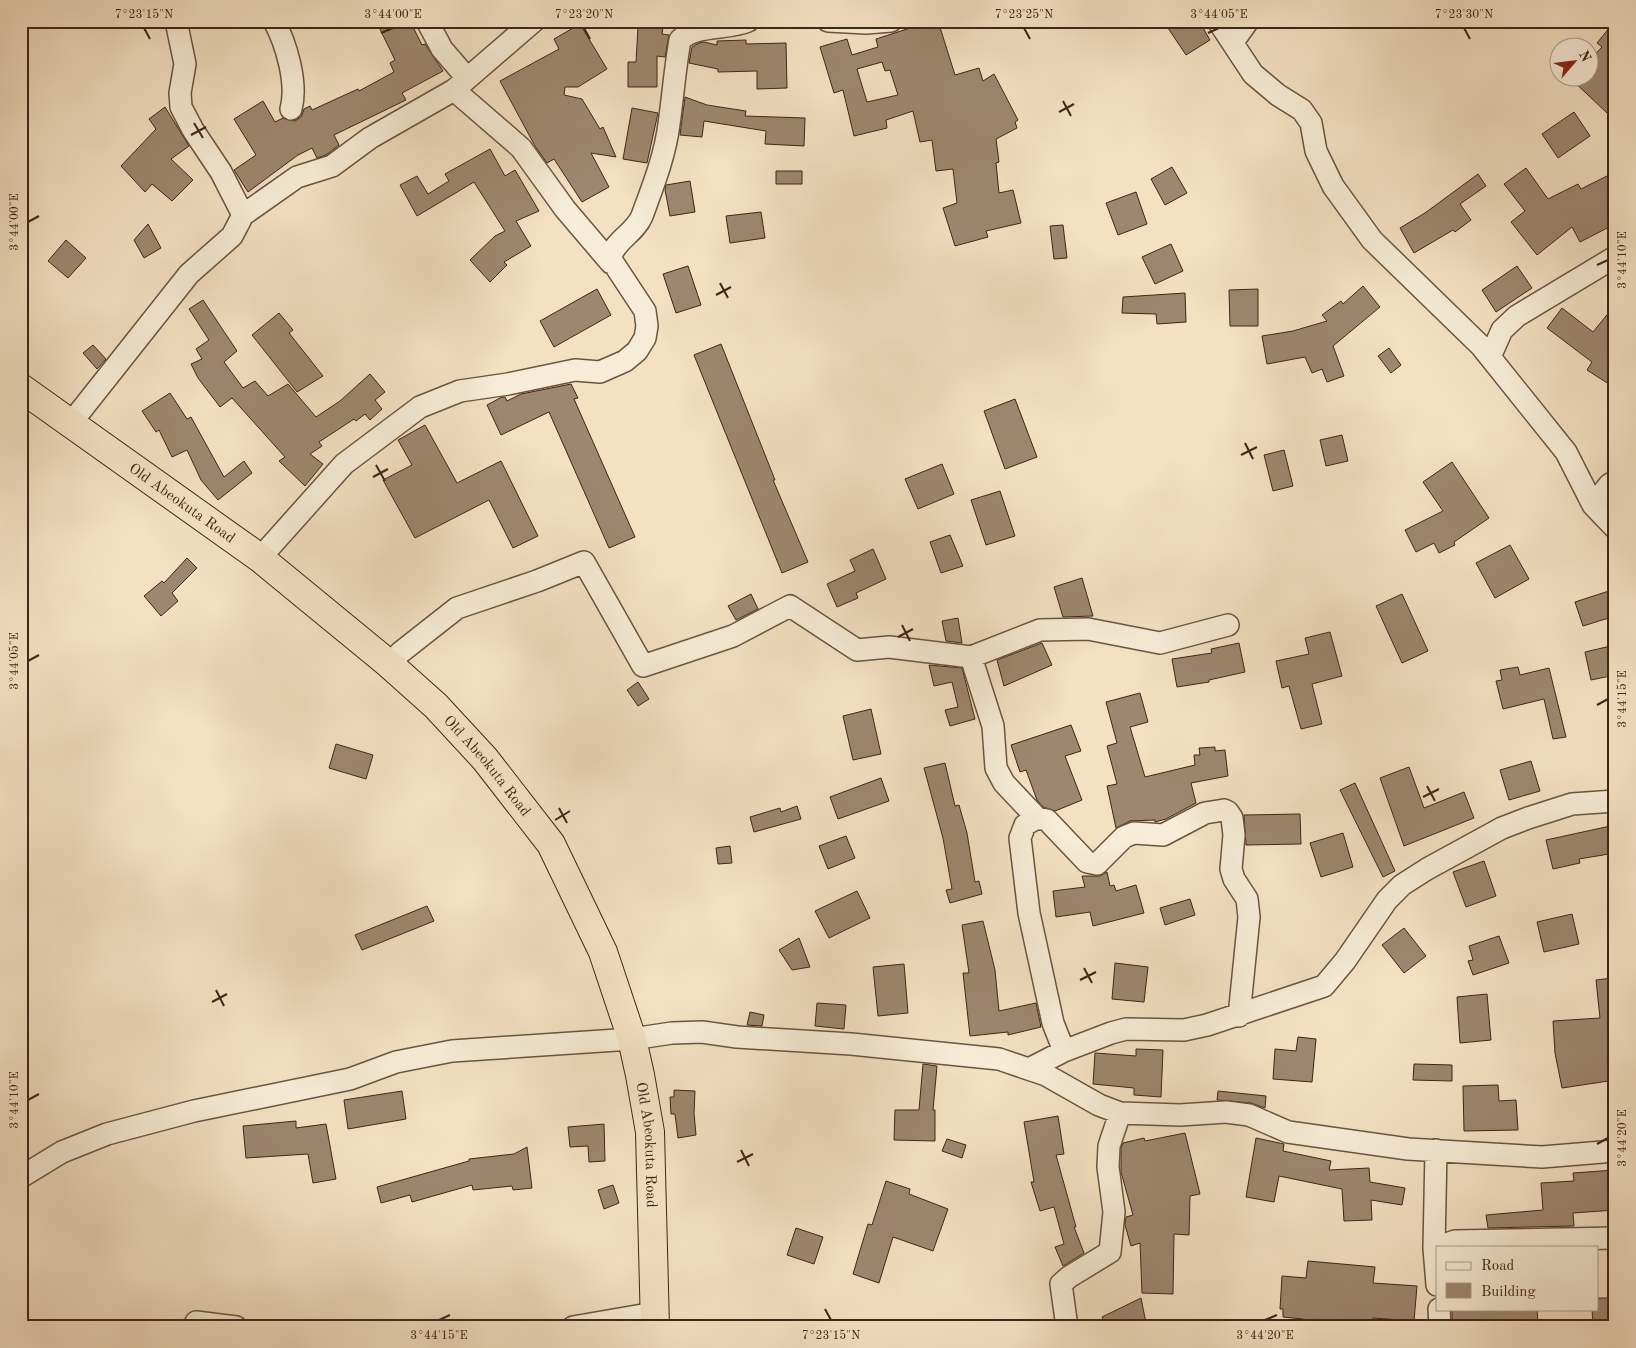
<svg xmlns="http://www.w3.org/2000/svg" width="1636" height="1348" viewBox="0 0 1636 1348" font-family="'Old Standard TT',serif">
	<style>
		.building { fill: #9d8770; stroke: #3f2517; fill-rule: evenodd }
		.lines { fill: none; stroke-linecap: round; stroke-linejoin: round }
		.minor-casing { stroke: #6c5442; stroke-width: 24 }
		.highway-casing { stroke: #3f2517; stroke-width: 30 }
		.minor { stroke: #f7ecd7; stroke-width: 21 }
		.highway { stroke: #f3e1c2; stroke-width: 28 }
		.ticks { fill: none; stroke: #3f2517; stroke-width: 2 }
		.labels { text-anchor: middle; stroke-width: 4; stroke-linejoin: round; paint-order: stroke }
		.street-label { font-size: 15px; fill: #3f2517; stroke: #f7ecd7 }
		.neatline { fill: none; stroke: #3f2517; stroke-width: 2 }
		.ticks-label { font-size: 12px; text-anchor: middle; fill: #3f2517 }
	</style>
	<rect width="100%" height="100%" fill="#f3e1c2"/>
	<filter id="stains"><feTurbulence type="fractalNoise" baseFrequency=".004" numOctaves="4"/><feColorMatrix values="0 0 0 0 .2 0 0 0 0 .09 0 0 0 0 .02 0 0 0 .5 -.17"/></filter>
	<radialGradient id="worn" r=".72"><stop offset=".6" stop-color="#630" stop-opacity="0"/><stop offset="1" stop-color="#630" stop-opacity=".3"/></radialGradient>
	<path class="building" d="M 376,21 L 410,21 L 422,45 L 425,44 L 443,71 L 402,93 L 406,100 L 334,135 L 339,145 L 326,155 L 317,158 L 312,148 L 298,155 L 248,192 L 234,170 L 256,155 L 234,119 L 263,101 L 275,122 L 283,118 L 295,121 L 301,117 L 304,109 L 310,106 L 312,110 L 358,89 L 359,91 L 394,72 L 390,63 L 395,60 Z
		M 932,21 L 938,21 L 955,75 L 979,68 L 983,81 L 994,74 L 1018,120 L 1015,122 L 1017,128 L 996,139 L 999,162 L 996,163 L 999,193 L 1013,190 L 1021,223 L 986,231 L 988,237 L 955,246 L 943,208 L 957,203 L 953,169 L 936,171 L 932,140 L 920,142 L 913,111 L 886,120 L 887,128 L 854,136 L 843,90 L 834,93 L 820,47 L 847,39 L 852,55 L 878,47 L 876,39 ZM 882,62 L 885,71 L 890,70 L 898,95 L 867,102 L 857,69 Z
		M 1178,21 L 1199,21 L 1210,40 L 1186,55 L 1168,28 Z
		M 1615,21 L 1615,105 L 1607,113 L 1570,78 L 1588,78 L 1588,62 L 1602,47 L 1597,43 Z
		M 580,24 L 607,69 L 578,87 L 565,87 L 564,95 L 582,99 L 600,129 L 603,127 L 616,157 L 591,153 L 609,187 L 582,202 L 554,159 L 547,163 L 535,146 L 500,81 L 559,49 L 554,39 Z
		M 638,27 L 663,28 L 662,34 L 669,35 L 665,57 L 657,56 L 657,87 L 628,87 L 628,62 L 636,62 Z
		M 746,40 L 746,44 L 786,43 L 787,88 L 757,89 L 757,71 L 718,72 L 718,69 L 689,63 L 692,47 L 699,43 L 704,42 L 717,45 L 717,41 Z
		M 685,97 L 707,105 L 746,111 L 745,116 L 805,118 L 804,146 L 765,144 L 766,131 L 704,121 L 702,137 L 680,135 Z
		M 165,107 L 189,146 L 171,159 L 193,180 L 172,201 L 152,184 L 145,192 L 121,166 L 156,129 L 149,119 Z
		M 632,108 L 658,113 L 647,163 L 623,159 Z
		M 1574,112 L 1590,136 L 1558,158 L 1542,134 Z
		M 490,149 L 505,176 L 515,170 L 539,211 L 516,221 L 531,246 L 504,262 L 507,265 L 490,282 L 470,260 L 495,236 L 505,231 L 474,182 L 417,216 L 400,185 L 417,176 L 428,194 L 449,181 L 445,174 Z
		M 1172,167 L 1187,193 L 1165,205 L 1151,179 Z
		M 1526,168 L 1548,199 L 1578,184 L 1581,189 L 1615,172 L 1615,224 L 1580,242 L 1572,227 L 1537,255 L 1511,222 L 1525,211 L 1504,184 Z
		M 776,171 L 802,171 L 802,184 L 776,184 Z
		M 1478,174 L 1486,186 L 1460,204 L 1471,220 L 1455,232 L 1453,230 L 1414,253 L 1400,228 L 1425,213 Z
		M 690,181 L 695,212 L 670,216 L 665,190 L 666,185 Z
		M 1136,192 L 1147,224 L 1118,235 L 1106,203 Z
		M 761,212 L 765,238 L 730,243 L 726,216 Z
		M 148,224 L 161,248 L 144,258 L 134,240 Z
		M 1063,225 L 1067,258 L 1054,259 L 1050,226 Z
		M 66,240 L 86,258 L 68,278 L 48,261 Z
		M 1171,244 L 1183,271 L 1155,284 L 1142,257 Z
		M 688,266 L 701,305 L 676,313 L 663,274 Z
		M 1517,266 L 1532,288 L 1496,312 L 1482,290 Z
		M 1363,286 L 1380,307 L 1333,346 L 1344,376 L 1327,382 L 1322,369 L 1312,373 L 1305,357 L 1267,364 L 1262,336 L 1293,331 L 1327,321 L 1322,315 L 1341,301 L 1343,304 Z
		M 597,289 L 611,315 L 554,347 L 540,321 Z
		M 1258,289 L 1258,326 L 1230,326 L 1229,290 Z
		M 1185,293 L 1186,322 L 1157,324 L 1156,314 L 1122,313 L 1123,297 Z
		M 203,300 L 237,351 L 224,362 L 243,388 L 255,381 L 268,396 L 288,384 L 316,417 L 340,401 L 370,374 L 385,392 L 375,400 L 382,409 L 370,420 L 365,414 L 356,421 L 354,419 L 319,442 L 322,446 L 310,454 L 323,464 L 305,486 L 279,461 L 285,457 L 232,398 L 220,407 L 198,378 L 191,364 L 202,359 L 196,349 L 209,340 L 189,309 Z
		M 1615,305 L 1615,388 L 1587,370 L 1592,362 L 1547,328 L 1562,308 L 1593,332 Z
		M 279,313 L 293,330 L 289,333 L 323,376 L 297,392 L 252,335 Z
		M 721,344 L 775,480 L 773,480 L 808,562 L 782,573 L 694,355 Z
		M 93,345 L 106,359 L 97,369 L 83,353 Z
		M 1389,348 L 1401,365 L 1391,373 L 1378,356 Z
		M 571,384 L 578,398 L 574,399 L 635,537 L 609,548 L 549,412 L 501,435 L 487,405 L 502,397 L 505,397 L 507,401 L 521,394 Z
		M 170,393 L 187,419 L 191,417 L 224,477 L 244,461 L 252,473 L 218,500 L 201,480 L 187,450 L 172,457 L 159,430 L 156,432 L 142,411 Z
		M 1015,399 L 1037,457 L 1005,469 L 984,411 Z
		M 425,425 L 457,483 L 501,461 L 538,536 L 513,548 L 489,500 L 415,538 L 383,480 L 412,465 L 398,440 Z
		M 1342,435 L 1348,461 L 1326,466 L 1320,440 Z
		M 1284,450 L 1293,486 L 1273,491 L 1264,455 Z
		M 1452,462 L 1489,518 L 1454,542 L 1455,545 L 1439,553 L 1434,543 L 1416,552 L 1405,530 L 1443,511 L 1423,482 Z
		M 942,464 L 954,494 L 918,509 L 905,479 Z
		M 1000,491 L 1015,536 L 986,545 L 971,500 Z
		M 950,535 L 963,566 L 941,573 L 930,542 Z
		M 1510,545 L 1529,579 L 1495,598 L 1476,563 Z
		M 873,549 L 886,579 L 856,593 L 858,598 L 837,607 L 827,584 L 855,571 L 850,560 Z
		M 187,558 L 197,568 L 172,593 L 178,601 L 161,616 L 144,596 L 162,581 L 164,583 Z
		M 1082,578 L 1093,616 L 1063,617 L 1054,587 Z
		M 1615,589 L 1615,616 L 1583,626 L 1575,602 Z
		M 751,594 L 758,609 L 736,620 L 728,606 Z
		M 1402,594 L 1428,651 L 1402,663 L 1376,606 Z
		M 958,618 L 962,643 L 946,641 L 942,621 Z
		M 1330,632 L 1342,676 L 1312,684 L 1322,724 L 1301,729 L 1289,686 L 1282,688 L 1276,661 L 1309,654 L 1305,638 Z
		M 1042,643 L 1052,665 L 1004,686 L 997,660 Z
		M 1239,643 L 1245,672 L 1209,680 L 1209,682 L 1177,687 L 1172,659 L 1212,653 L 1211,649 Z
		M 1615,645 L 1615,675 L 1591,680 L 1585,652 Z
		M 929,665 L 962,668 L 975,719 L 950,726 L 945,710 L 958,707 L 952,682 L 934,686 Z
		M 1518,667 L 1520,675 L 1549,668 L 1566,737 L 1553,739 L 1544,699 L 1503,709 L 1496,681 L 1502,680 L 1500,670 Z
		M 638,682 L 649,699 L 638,706 L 627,690 Z
		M 1140,693 L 1148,722 L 1130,727 L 1145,777 L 1195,765 L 1194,755 L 1200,755 L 1199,748 L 1215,747 L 1215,751 L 1225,750 L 1228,776 L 1191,783 L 1196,803 L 1166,819 L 1155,822 L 1155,820 L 1130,821 L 1116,828 L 1107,786 L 1117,784 L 1107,746 L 1117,743 L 1106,702 Z
		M 871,709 L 881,754 L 853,760 L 843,716 Z
		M 1071,725 L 1081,751 L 1065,756 L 1082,800 L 1055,811 L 1043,807 L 1037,800 L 1026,770 L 1020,772 L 1011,745 Z
		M 336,744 L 373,755 L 366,779 L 329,768 Z
		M 1531,761 L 1540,791 L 1509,800 L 1500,770 Z
		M 945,763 L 955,806 L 959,805 L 967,833 L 975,882 L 979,881 L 982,894 L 950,903 L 946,890 L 952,889 L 943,838 L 924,768 Z
		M 1409,767 L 1424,808 L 1464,792 L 1474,818 L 1404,846 L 1380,778 Z
		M 881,778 L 889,801 L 838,819 L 830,797 Z
		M 1355,783 L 1395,871 L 1383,877 L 1340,790 Z
		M 797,806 L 801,819 L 754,832 L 750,817 L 780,808 L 781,812 Z
		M 1300,814 L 1301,844 L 1246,845 L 1244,815 Z
		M 1615,825 L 1615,853 L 1579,859 L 1580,863 L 1553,869 L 1546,840 Z
		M 1343,833 L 1353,867 L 1321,877 L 1310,843 Z
		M 846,836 L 855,858 L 828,869 L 819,846 Z
		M 730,846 L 732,863 L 718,864 L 716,848 Z
		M 1484,861 L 1496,896 L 1466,907 L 1453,872 Z
		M 1107,872 L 1110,886 L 1114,885 L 1116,891 L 1136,885 L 1144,913 L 1093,926 L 1090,912 L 1056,917 L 1053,891 L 1085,887 L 1082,876 L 1100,876 Z
		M 857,891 L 870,918 L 829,938 L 815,911 Z
		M 1190,899 L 1195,915 L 1165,925 L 1160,908 Z
		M 427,906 L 434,921 L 362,950 L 355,935 Z
		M 1572,914 L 1579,944 L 1544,952 L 1537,922 Z
		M 983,921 L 995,970 L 999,1011 L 1036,1003 L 1041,1027 L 1008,1035 L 1008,1032 L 970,1036 L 963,973 L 969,973 L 962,925 Z
		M 1404,928 L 1426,956 L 1404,973 L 1382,945 Z
		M 1499,936 L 1509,963 L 1473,975 L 1468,961 L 1473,960 L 1469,946 Z
		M 799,938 L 810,967 L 792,970 L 779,950 Z
		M 1115,963 L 1148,967 L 1144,1002 L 1112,999 Z
		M 904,964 L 908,1013 L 878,1016 L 873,967 Z
		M 1613,978 L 1615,1080 L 1562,1088 L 1555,1053 L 1553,1021 L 1600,1018 L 1596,980 Z
		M 1487,994 L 1491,1040 L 1460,1043 L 1457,997 Z
		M 817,1003 L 846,1005 L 844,1029 L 815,1026 Z
		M 750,1012 L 764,1015 L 762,1026 L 747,1025 Z
		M 1298,1037 L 1316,1039 L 1312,1082 L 1273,1079 L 1275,1049 L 1296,1051 Z
		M 1136,1049 L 1163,1050 L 1161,1097 L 1134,1095 L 1134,1088 L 1093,1084 L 1095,1053 L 1136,1056 Z
		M 923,1064 L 937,1066 L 933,1110 L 935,1110 L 935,1141 L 894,1140 L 895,1110 L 919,1110 Z
		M 1414,1064 L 1452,1065 L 1452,1081 L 1413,1080 Z
		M 1498,1085 L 1499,1101 L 1516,1100 L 1518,1130 L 1464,1131 L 1463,1086 Z
		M 674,1090 L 695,1091 L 694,1113 L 696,1135 L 678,1138 L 675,1114 L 671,1114 L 670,1097 L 674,1097 Z
		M 402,1091 L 406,1119 L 348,1129 L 344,1100 Z
		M 1218,1091 L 1266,1096 L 1265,1108 L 1251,1103 L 1217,1100 Z
		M 1058,1116 L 1064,1154 L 1056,1155 L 1076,1227 L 1074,1227 L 1084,1253 L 1063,1266 L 1055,1247 L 1064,1244 L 1054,1207 L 1040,1211 L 1031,1182 L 1034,1182 L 1024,1122 Z
		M 296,1121 L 296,1128 L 326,1124 L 336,1179 L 313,1183 L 308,1154 L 246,1158 L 243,1126 Z
		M 604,1124 L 605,1161 L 589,1162 L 588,1146 L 570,1147 L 568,1127 Z
		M 1185,1133 L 1200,1194 L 1190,1196 L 1189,1235 L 1174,1234 L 1173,1294 L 1142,1293 L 1140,1243 L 1131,1246 L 1125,1225 L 1126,1217 L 1133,1215 L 1121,1172 L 1121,1148 L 1123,1143 L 1144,1138 L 1145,1141 Z
		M 1256,1138 L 1284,1144 L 1283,1151 L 1331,1161 L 1329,1170 L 1369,1168 L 1370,1182 L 1405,1188 L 1402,1205 L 1371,1200 L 1372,1220 L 1344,1221 L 1342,1189 L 1279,1176 L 1274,1202 L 1246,1197 Z
		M 947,1139 L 966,1145 L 962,1158 L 942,1151 Z
		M 527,1147 L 532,1188 L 513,1190 L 512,1186 L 473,1190 L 472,1185 L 412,1202 L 410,1195 L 381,1203 L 377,1187 L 469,1161 L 469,1159 L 514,1154 Z
		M 1615,1170 L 1615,1210 L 1573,1213 L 1574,1226 L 1488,1228 L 1486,1215 L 1543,1210 L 1541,1183 L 1574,1181 L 1573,1173 Z
		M 886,1181 L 910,1189 L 909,1194 L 948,1209 L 933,1251 L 893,1237 L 879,1283 L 853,1274 L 868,1224 L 872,1225 Z
		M 613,1185 L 619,1203 L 604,1209 L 598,1190 Z
		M 796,1228 L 823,1237 L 814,1264 L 787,1255 Z
		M 1308,1261 L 1375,1267 L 1373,1283 L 1417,1286 L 1414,1321 L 1373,1318 L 1373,1327 L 1354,1327 L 1303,1322 L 1303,1319 L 1283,1317 L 1283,1309 L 1280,1309 L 1282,1276 L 1306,1278 Z
		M 1141,1298 L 1146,1323 L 1138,1324 L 1139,1327 L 1107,1327 L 1102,1317 Z
		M 1597,1298 L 1613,1298 L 1614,1322 L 1593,1324 L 1592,1309 L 1597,1309 Z
		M 1452,1309 L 1537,1309 L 1538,1323 L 1452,1327 Z"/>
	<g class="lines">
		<g class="minor-casing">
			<path id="minor" d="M 274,21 C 286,43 298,83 291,109
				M 427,21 L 442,49 L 467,78
				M 828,21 L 866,23 L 891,21
				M 1218,21 L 1253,74 L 1278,95 L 1302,110 L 1311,123 L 1316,151 L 1333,186 L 1372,240 L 1481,346 L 1566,452 L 1593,505 L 1615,528
				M 1233,42 L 1248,21
				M 454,90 L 521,148 L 565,209 L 611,263
				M 243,215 L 297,177 L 332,166 L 370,138 L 454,90 L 534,21
				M 1490,357 L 1502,330 L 1517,316 L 1615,257
				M 71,423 L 189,274 L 232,236 L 243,215 L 221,172 L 193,130 L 181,107 L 180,93 L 185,64 L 176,21
				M 1593,505 L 1609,485 L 1615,481
				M 260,558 L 344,464 L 420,407 L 460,391 L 508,384 L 575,370 L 600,372 L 625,361 L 637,351 L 645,338 L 647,326 L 645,311 L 610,258 C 615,240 635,233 642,216 C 653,186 665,156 669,124 C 673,96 675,68 680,40 C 696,24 727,30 748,21
				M 1228,625 L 1160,643 L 1088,629 L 1040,630 L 971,657 L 993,726 L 996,768 L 1004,783 L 1037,818 L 1047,820 L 1087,862 L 1097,864 L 1124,837 L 1134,833 L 1163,835 L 1205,813 L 1224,810 L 1228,812 L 1232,818 L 1234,835 L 1231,869 L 1234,879 L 1247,899 L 1249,917 L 1239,1016
				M 389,664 L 401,652 L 457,608 L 537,581 L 584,562 L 643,666 L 733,636 L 790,606 L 857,650 L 889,647 L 971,657
				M 1037,818 L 1025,825 L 1020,838 L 1029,913 L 1053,1023 L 1064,1051
				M 1031,1068 L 1064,1051 L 1111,1033 L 1126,1029 L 1184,1030 L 1207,1025 L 1324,986 L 1345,961 L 1387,900 L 1402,885 L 1427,869 L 1502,828 L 1528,818 L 1572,804 L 1615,801
				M 1436,1150 L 1434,1248 L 1437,1285
				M 21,1177 L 62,1152 L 107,1134 L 194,1111 L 350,1079 L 396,1062 L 452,1051 L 632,1039 L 672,1033 L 702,1032 L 737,1037 L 851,1044 L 999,1059 L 1046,1075 L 1099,1105 L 1120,1113 L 1180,1115 L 1226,1112 L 1249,1115 L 1288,1132 L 1408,1149 L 1542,1157 L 1615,1151
				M 1438,1247 L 1455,1241 L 1615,1238
				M 1439,1309 L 1440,1327
				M 194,1327 L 196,1322 L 236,1327
				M 573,1327 L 654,1313
				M 1067,1327 L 1061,1284 L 1069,1277 L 1110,1252 L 1114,1212 L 1108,1167 L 1109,1146 L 1120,1113"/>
		</g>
		<g class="highway-casing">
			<g id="highway">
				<path id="s1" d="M 21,388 L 260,558 L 389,664 L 436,706 L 485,759 L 551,844 L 603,952 L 632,1039 L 640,1075 L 650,1132 L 655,1327"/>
			</g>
		</g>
		<use href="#minor" class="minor"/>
		<use href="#highway" class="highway"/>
	</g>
	<path class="ticks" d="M 144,28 L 150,39M 584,28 L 590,39M 1024,28 L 1030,39M 1464,28 L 1470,39M 381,33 L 393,28M 1208,33 L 1219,28M 1063,101 L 1071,116M 1059,112 L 1074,104M 194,123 L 203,138M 191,135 L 206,127M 28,222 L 39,216M 1597,265 L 1608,260M 720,283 L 728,298M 716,295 L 731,287M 1245,443 L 1253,459M 1241,455 L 1257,447M 376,465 L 385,481M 373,477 L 388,469M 902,625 L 910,641M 898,637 L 913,629M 28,661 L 39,655M 1597,705 L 1608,699M 1427,786 L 1435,801M 1423,797 L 1439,789M 559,808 L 567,823M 555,820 L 570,811M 1084,968 L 1092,983M 1080,980 L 1096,972M 216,990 L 224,1006M 212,1002 L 227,994M 28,1100 L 39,1094M 1597,1144 L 1608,1138M 741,1150 L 749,1166M 737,1162 L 753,1154M 825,1309 L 831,1320M 439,1320 L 450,1315M 1265,1320 L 1277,1315"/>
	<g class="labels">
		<g class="street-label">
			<text dy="5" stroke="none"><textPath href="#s1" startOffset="198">Old Abeokuta Road</textPath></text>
			<text dy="5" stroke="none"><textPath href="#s1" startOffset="602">Old Abeokuta Road</textPath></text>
			<text dy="5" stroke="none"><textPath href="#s1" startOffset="1022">Old Abeokuta Road</textPath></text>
		</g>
	</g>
	<rect width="1636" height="1348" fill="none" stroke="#f3e1c2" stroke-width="55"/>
	<rect x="1436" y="1246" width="162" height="65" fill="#f7ecd7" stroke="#ad9c8a"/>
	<rect x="1446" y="1262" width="25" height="8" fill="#f7ecd7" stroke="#ad9c8a"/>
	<text x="1481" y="1270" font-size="15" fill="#3f2517">Road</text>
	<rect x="1446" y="1283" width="25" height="15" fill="#9d8770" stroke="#ad9c8a"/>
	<text x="1481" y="1296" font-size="15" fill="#3f2517">Building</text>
	<g transform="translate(1574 62) rotate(62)"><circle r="24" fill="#f7ecd7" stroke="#ad9c8a"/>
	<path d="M0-4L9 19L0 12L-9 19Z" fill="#8f2418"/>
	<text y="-8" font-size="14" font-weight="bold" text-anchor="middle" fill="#3f2517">N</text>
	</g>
	<rect x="28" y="28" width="1580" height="1292" class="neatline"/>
	<g class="ticks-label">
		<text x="144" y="18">7°23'15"N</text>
		<text x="393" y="18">3°44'00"E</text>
		<text x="584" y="18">7°23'20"N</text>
		<text x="1024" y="18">7°23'25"N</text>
		<text x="1219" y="18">3°44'05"E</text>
		<text x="1464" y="18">7°23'30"N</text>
		<text transform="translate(14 222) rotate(-90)" y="4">3°44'00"E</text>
		<text transform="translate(1622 260) rotate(-90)" y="4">3°44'10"E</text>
		<text transform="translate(14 661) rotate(-90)" y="4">3°44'05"E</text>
		<text transform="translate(1622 699) rotate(-90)" y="4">3°44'15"E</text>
		<text transform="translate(14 1100) rotate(-90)" y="4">3°44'10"E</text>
		<text transform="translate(1622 1138) rotate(-90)" y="4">3°44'20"E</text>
		<text x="439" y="1339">3°44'15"E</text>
		<text x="831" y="1339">7°23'15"N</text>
		<text x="1265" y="1339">3°44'20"E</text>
	</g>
	<rect width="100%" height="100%" filter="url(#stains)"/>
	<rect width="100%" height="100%" fill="url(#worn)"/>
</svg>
